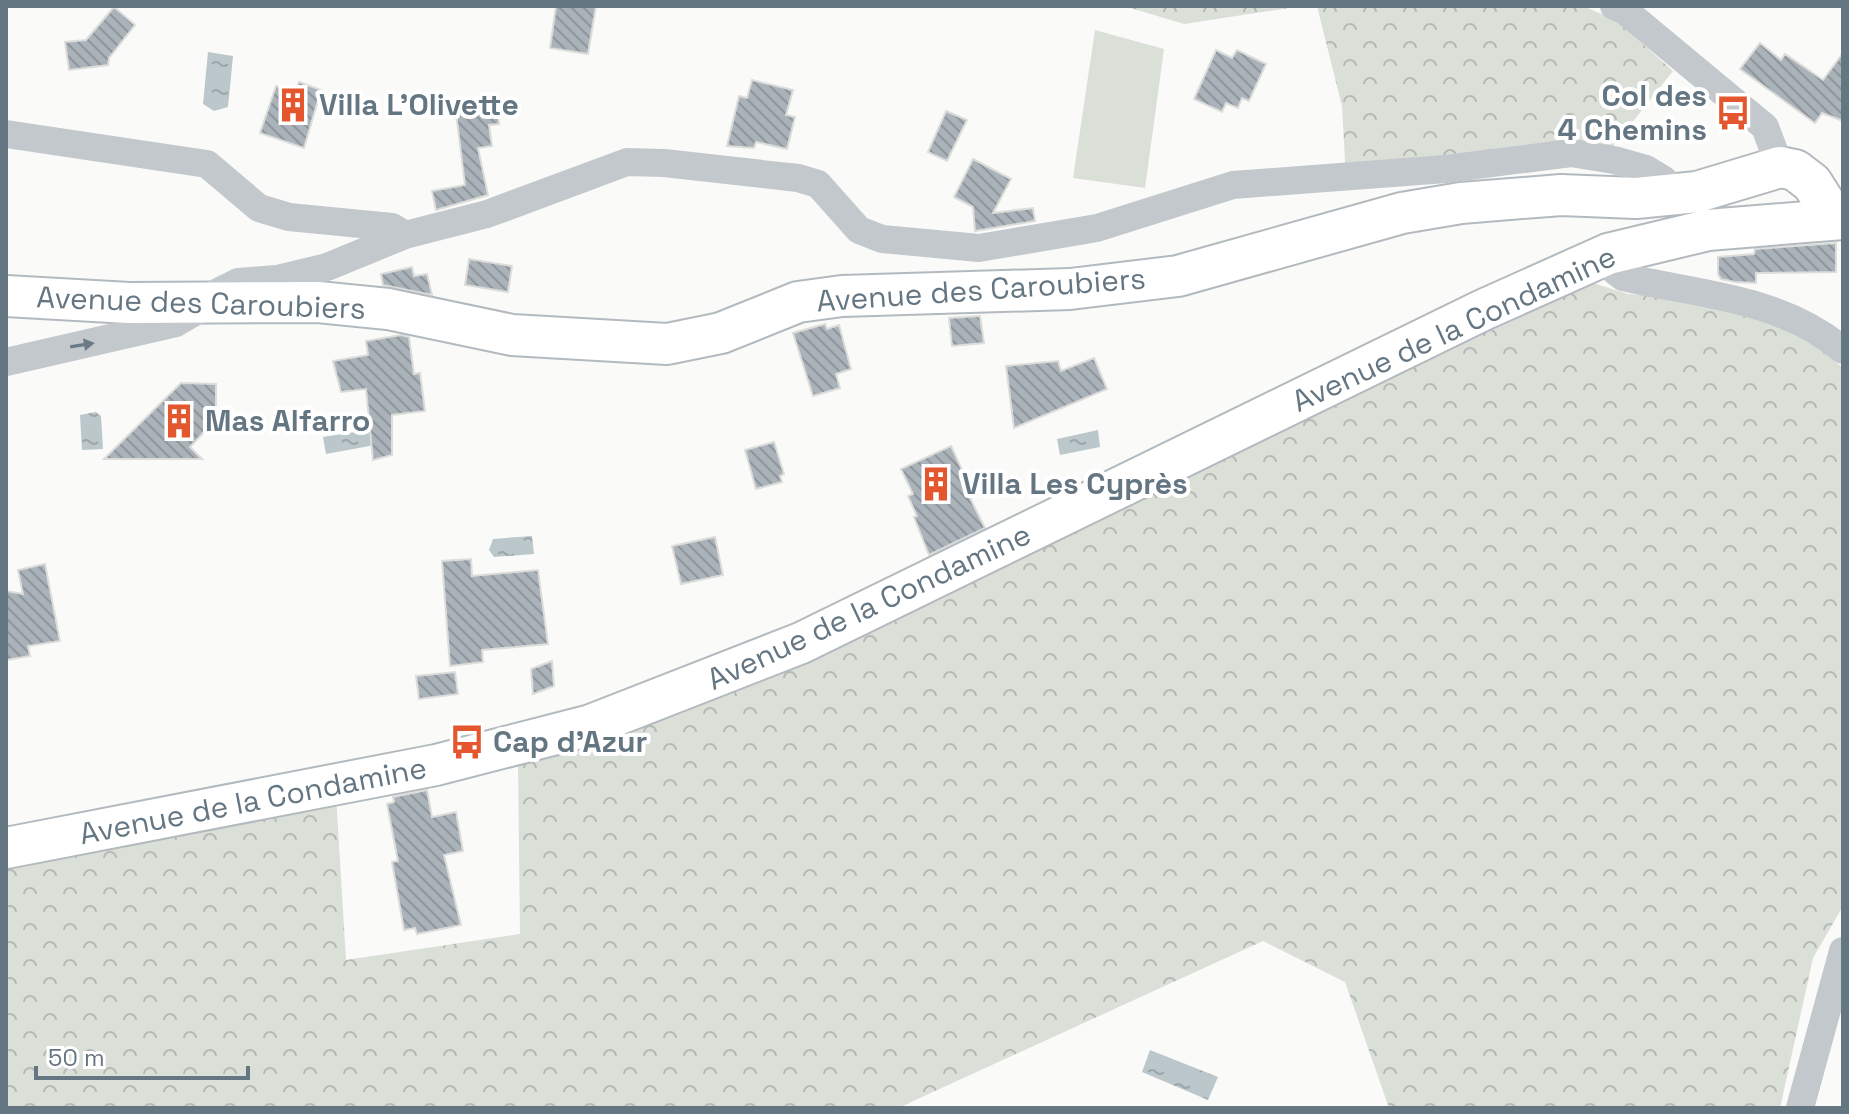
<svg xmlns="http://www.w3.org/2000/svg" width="1849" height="1114" viewBox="0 0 1849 1114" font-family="'Space Grotesk',sans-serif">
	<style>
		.forest { fill: url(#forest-crowns) }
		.pitch { fill: #dadfd7 }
		.water { fill: url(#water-ripples) }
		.building { fill: url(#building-back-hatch); stroke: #dcdcda; stroke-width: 2 }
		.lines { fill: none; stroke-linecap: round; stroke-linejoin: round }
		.secondary-casing { stroke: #b3babf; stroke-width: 44 }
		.street { stroke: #c3c8cc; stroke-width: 28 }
		.secondary { stroke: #fff; stroke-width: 40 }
		.oneway { fill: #6a7a87 }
		.labels { text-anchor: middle; stroke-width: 8; stroke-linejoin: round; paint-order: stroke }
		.poi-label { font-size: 30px; font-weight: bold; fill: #657683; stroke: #fff; text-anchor: start }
		.street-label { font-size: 30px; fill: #657683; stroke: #fff }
	</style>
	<defs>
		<pattern id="forest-crowns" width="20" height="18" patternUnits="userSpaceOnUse" patternTransform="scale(2)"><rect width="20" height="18" fill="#dadfd7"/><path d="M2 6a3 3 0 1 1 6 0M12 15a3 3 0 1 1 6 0" fill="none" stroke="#b4b9b4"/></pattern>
		<pattern id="water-ripples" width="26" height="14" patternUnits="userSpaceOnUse" patternTransform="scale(2)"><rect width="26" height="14" fill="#bbc7cb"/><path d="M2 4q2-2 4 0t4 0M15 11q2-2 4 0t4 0" fill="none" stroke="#9ca6aa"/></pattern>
		<pattern id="building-back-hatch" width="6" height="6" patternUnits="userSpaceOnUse" patternTransform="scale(2)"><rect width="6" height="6" fill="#aab3b9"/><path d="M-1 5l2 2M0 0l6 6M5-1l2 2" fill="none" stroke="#8e969c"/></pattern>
	</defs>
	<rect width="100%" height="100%" fill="#fafaf8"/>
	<path class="forest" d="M 1124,6 L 1302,6 L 1184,24 Z
		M 1317,6 L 1583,6 L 1616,20 L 1673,71 L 1611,149 L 1346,178 L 1342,106 Z
		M 1590,282 L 1628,294 L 1730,301 L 1822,350 L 1843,368 L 1843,906 L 1813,958 L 1780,1108 L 1389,1108 L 1345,982 L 1263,941 L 898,1108 L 6,1108 L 6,868 L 336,796 L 346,960 L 520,934 L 518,762 L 665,718 L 753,682 Z"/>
	<path class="pitch" d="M 1095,30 L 1164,49 L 1145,188 L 1073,178 Z"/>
	<path class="water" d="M 208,52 L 233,56 L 228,107 L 214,111 L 203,104 Z
		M 96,412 L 101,416 L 103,449 L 82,450 L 80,415 Z
		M 373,429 L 375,445 L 326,454 L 323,437 Z
		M 1098,430 L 1100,447 L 1060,455 L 1057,439 Z
		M 532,536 L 534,554 L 494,557 L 489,550 L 493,539 Z
		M 1150,1050 L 1218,1077 L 1208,1100 L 1142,1072 Z"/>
	<path class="building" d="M 556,6 L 596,6 L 588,54 L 550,48 Z
		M 114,7 L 135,25 L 109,58 L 108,65 L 69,70 L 65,42 L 86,40 Z
		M 1760,43 L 1781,60 L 1785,54 L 1823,80 L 1843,53 L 1843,121 L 1822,113 L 1815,123 L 1740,69 Z
		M 1216,50 L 1232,58 L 1237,50 L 1266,64 L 1249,101 L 1242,98 L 1238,108 L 1226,103 L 1222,112 L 1194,99 Z
		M 752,80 L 793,90 L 786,115 L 795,117 L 787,149 L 756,142 L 754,148 L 727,146 L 739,96 L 747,98 Z
		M 299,82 L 321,90 L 304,148 L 260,133 L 276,86 L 295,92 Z
		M 497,102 L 499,124 L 489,125 L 492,146 L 478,148 L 488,195 L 436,210 L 432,191 L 465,185 L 455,105 Z
		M 946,111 L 967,120 L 947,161 L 928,152 Z
		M 973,159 L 1011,179 L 993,213 L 1033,208 L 1035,221 L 975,231 L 973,207 L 954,197 Z
		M 1836,243 L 1836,272 L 1756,273 L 1756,283 L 1735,282 L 1721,279 L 1718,274 L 1718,257 L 1754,254 L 1755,249 Z
		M 469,259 L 512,266 L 508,292 L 465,285 Z
		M 412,267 L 414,276 L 427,274 L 432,295 L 383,285 L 381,274 Z
		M 980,316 L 984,343 L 952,346 L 949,318 Z
		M 825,324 L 827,329 L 839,325 L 851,369 L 836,374 L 840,388 L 813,396 L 793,333 Z
		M 401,335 L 409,337 L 414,374 L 420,373 L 425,411 L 392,415 L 392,455 L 373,460 L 366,389 L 341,392 L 333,361 L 368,355 L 366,341 Z
		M 1094,358 L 1107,389 L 1014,428 L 1006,366 L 1058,361 L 1061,371 Z
		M 181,383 L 216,384 L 216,408 L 205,408 L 205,431 L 190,447 L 202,459 L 104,459 Z
		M 774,442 L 784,474 L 780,476 L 782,482 L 756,489 L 745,450 Z
		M 951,446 L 964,474 L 960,478 L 985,528 L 929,555 L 914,517 L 917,516 L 908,496 L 913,494 L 901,469 Z
		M 715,537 L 723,575 L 681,584 L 672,546 Z
		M 471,559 L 472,576 L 538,570 L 548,644 L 482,650 L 483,662 L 450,666 L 442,561 Z
		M 45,564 L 60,641 L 28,646 L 30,656 L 6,660 L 6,591 L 23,594 L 18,570 Z
		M 552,661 L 554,686 L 533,694 L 531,669 Z
		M 455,672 L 458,694 L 419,699 L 416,676 Z
		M 427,790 L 432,817 L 456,812 L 463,851 L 444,855 L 461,925 L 417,934 L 415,928 L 404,930 L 392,862 L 398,861 L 387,804 L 394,802 L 393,797 Z"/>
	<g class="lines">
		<g class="secondary-casing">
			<path id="secondary" d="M 6,296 L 129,303 L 318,302 L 388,309 L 512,335 L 667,344 L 721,333 L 798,302 L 842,296 L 1070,289 L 1178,276 L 1402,213 L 1461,203 L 1561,195 L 1636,198 L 1697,192 L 1780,167 L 1795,170 L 1812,183 L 1826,205 L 1829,219
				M 6,848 L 436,765 L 591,725 L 801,643 L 1483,310 L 1608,254 L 1708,230 L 1843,219"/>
		</g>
		<path class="street" d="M 1614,6 L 1624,10 L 1765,127 L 1780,167
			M 6,134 L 207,164 L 259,208 L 289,217 L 392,227 L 405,235 L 487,214 L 627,162 L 664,163 L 798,178 L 818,184 L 859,230 L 882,239 L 979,248 L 1097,228 L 1233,185 L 1446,169 L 1571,153 L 1614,160 L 1646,169 L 1664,180 L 1668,196
			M 1608,254 L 1615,271 L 1623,277 C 1700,295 1779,297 1843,350
			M 6,362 L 176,323 L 208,304 L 216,293 L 238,282 L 277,279 L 327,267 L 405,235
			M 1800,1108 L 1843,951"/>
		<use href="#secondary" class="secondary"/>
	</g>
	<defs><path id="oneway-solid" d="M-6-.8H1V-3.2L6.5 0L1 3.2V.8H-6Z" transform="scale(2)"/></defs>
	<use class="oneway" href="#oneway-solid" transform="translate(82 345) rotate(-9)"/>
	<defs>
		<g id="building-bare" transform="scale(2.76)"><path d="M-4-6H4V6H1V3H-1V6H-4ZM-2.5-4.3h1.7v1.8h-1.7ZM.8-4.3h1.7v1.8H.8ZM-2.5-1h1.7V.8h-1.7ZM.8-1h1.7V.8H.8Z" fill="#e4572e" stroke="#fff" stroke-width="2.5" paint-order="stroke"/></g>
		<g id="bus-bare" transform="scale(2.76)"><path d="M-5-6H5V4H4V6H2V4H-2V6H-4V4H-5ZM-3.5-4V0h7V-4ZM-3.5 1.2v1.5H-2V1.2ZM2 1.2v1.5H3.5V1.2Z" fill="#e4572e" stroke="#fff" stroke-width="2.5" paint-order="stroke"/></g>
	</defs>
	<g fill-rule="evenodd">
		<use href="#building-bare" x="293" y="105"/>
		<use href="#bus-bare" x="1733" y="113"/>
		<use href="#building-bare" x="179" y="421"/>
		<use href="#building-bare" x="936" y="484"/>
		<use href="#bus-bare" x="467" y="742"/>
	</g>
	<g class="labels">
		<g class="poi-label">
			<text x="1707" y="106" text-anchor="end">Col des<tspan x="1707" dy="34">4 Chemins</tspan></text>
			<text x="319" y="115">Villa L'Olivette</text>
			<text x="205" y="431">Mas Alfarro</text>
			<text x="962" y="494">Villa Les Cyprès</text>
			<text x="493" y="752">Cap d’Azur</text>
		</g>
		<g class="street-label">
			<text transform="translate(981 290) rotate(-4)" y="10">Avenue des Caroubiers</text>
			<text transform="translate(201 303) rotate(2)" y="10">Avenue des Caroubiers</text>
			<text transform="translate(1454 329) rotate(-25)" y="10">Avenue de la Condamine</text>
			<text transform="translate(869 607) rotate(-25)" y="10">Avenue de la Condamine</text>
			<text transform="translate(253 801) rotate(-11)" y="10">Avenue de la Condamine</text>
		</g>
	</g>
	<rect width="1849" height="1114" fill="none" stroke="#657683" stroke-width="16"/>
	<path d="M36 1066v12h212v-12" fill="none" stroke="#657683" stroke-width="4"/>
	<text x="48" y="1066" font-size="24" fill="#657683" stroke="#ffffff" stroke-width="6" paint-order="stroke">50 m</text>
</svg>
